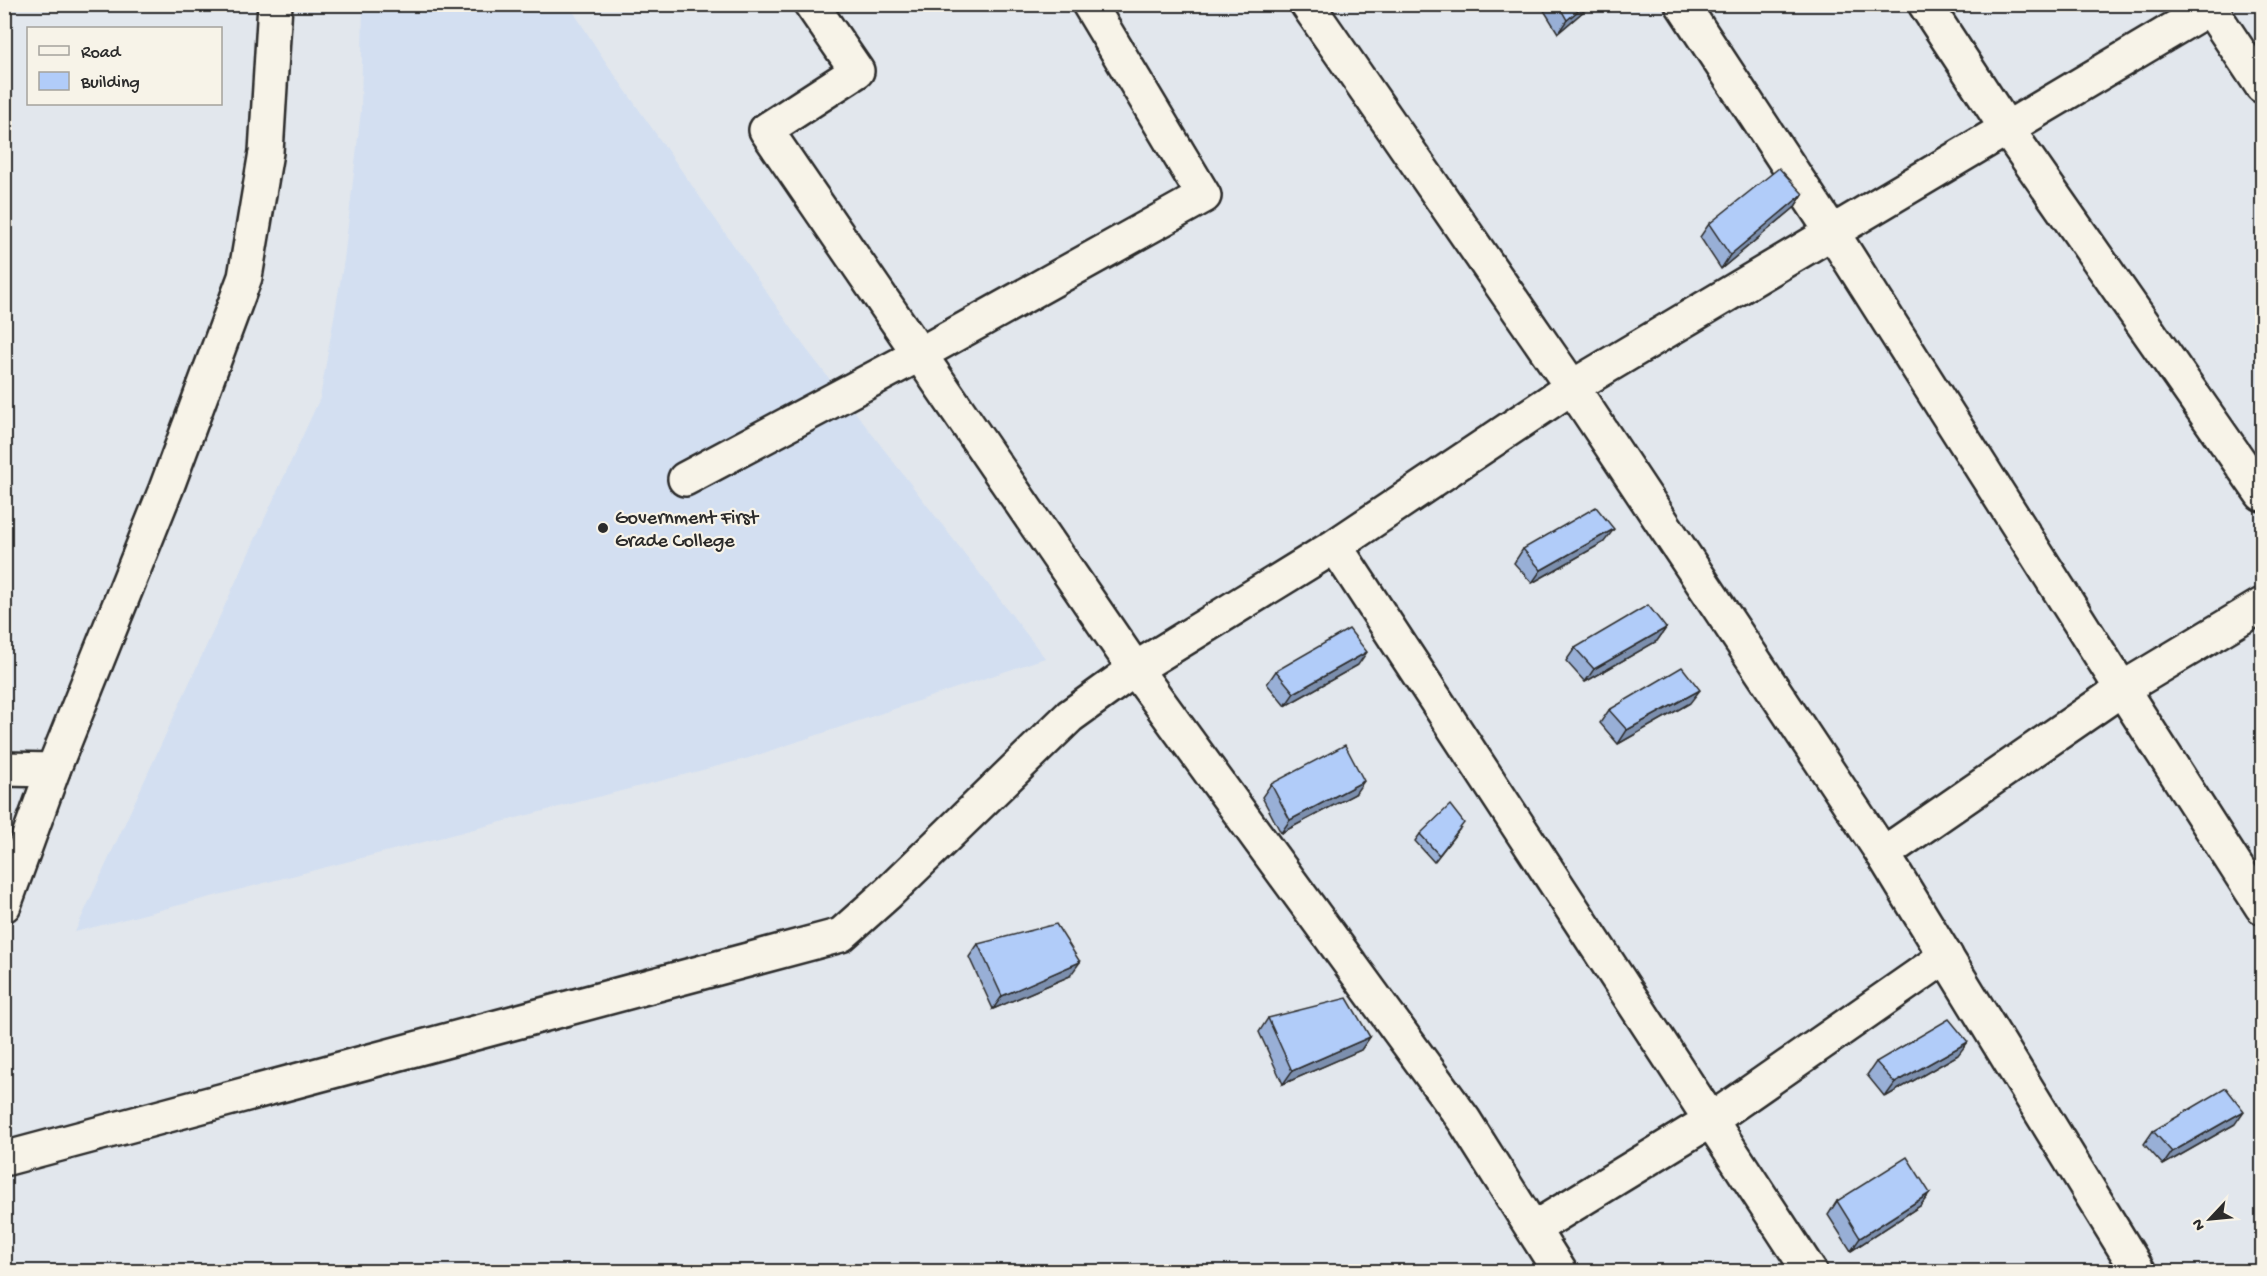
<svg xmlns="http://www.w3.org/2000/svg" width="2267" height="1276" viewBox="0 0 2267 1276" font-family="'Gochi Hand',sans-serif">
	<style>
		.built { fill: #d3dff1 }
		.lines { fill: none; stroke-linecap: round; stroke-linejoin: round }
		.street-casing { stroke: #2b2b2b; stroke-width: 38 }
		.secondary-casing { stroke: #2b2b2b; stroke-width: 38 }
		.street { stroke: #f7f3e8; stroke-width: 33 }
		.secondary { stroke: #f7f3e8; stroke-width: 33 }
		.wall { fill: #98afd6; stroke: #2b2b2b; stroke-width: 1.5 }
		.shaded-wall { fill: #7c8fae; stroke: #2b2b2b; stroke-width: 1.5 }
		.building { fill: #b1ccf9; stroke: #2b2b2b; stroke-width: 1.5 }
		.poi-dot { fill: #2b2b2b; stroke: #f7f3e8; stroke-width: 2 }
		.labels { text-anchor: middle; stroke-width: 4.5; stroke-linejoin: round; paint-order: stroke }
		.poi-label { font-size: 20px; fill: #2b2b2b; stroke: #f7f3e8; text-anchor: start }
	</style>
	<rect width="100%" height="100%" fill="#e2e7ed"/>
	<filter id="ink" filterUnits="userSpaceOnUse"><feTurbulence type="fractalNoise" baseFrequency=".0167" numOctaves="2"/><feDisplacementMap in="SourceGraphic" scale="12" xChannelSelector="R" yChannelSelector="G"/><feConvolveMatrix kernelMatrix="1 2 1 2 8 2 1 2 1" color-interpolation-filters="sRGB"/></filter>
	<g filter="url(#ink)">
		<path class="built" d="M 363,5 L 569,5 L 605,61 L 804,346 L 1045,658 L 749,758 L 75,932 L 320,398 L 344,260 L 361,111 Z"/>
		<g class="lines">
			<g class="street-casing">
				<path id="street" d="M 811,4 L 857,71 L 766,130 L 1135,669 L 1464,1120 L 1560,1272
					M 1682,4 L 1832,232 L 2122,689 L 2262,907
					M 1925,4 L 2007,129 L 2262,494
					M 2210,8 L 2262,86
					M 685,479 L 920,354 L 1204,196 L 1089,4
					M 1335,546 L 1810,1272
					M 4,769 L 53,770
					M 1883,854 L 2122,689 L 2262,605
					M 4,1159 L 841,935 L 888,893 L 1070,716 L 1135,669 L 1335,546 L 1572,387 L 2216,4
					M 1533,1229 L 1711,1120 L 1946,956"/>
			</g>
			<g class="secondary-casing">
				<path id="secondary" d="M 1307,4 L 1572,387 L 1883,854 L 2139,1272
					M 4,905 L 53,770 L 166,489 L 245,277 L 266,152 L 275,4"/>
			</g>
			<use href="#street" class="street"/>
			<use href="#secondary" class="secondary"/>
		</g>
		<path class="wall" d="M 1540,4 L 1592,4 L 1558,33 Z
			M 1803,194 L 1794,208 L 1721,269 L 1700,237 L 1709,224 Z
			M 1604,542 L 1532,583 L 1514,563 L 1523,549 Z
			M 1666,628 L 1657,641 L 1585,682 L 1566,661 L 1575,648 Z
			M 1358,665 L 1285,706 L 1267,684 L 1276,671 Z
			M 1690,703 L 1618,744 L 1600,723 L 1609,710 Z
			M 1271,784 L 1355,794 L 1281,833 L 1262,797 Z
			M 1459,830 L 1434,862 L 1415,841 L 1420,834 Z
			M 978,944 L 1070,976 L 993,1009 L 969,957 Z
			M 1268,1018 L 1370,1037 L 1361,1050 L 1283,1084 L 1259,1032 Z
			M 1958,1055 L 1885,1097 L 1867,1075 L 1876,1062 Z
			M 2235,1124 L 2163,1165 L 2144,1144 L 2153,1131 Z
			M 1930,1193 L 1920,1206 L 1851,1251 L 1828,1215 L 1837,1201 Z"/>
		<path class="shaded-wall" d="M 1586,4 L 1592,4 L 1558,33 L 1567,20 Z
			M 1803,194 L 1794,208 L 1721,269 L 1730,255 Z
			M 1614,529 L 1604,542 L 1532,583 L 1541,570 Z
			M 1666,628 L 1657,641 L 1585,682 L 1594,669 Z
			M 1367,652 L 1358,665 L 1285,706 L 1294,693 Z
			M 1700,690 L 1690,703 L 1618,744 L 1627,730 Z
			M 1364,781 L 1355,794 L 1281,833 L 1290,820 Z
			M 1080,962 L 1070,976 L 993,1009 L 1002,996 Z
			M 1370,1037 L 1361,1050 L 1283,1084 L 1292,1071 Z
			M 1968,1042 L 1958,1055 L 1885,1097 L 1895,1083 Z
			M 2244,1111 L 2235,1124 L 2163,1165 L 2172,1152 Z
			M 1930,1193 L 1920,1206 L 1851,1251 L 1860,1238 Z"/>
		<path class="building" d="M 1558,4 L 1586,4 L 1567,20 Z
			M 1779,168 L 1803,194 L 1730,255 L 1709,224 Z
			M 1596,507 L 1614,529 L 1541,570 L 1523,549 Z
			M 1648,605 L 1666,628 L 1594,669 L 1575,648 Z
			M 1349,629 L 1367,652 L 1294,693 L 1276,671 Z
			M 1682,667 L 1700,690 L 1627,730 L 1609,710 Z
			M 1345,745 L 1364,781 L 1290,820 L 1271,784 Z
			M 1450,805 L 1464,823 L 1439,855 L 1420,834 Z
			M 1056,924 L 1080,962 L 1002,996 L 978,944 Z
			M 1347,998 L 1370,1037 L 1292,1071 L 1268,1018 Z
			M 1949,1019 L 1968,1042 L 1895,1083 L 1876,1062 Z
			M 2226,1088 L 2244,1111 L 2172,1152 L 2153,1131 Z
			M 1907,1157 L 1930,1193 L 1860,1238 L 1837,1201 Z"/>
	</g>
	<circle class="poi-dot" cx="603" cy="528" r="6"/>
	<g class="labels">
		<g class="poi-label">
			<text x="615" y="523">Government First<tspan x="615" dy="23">Grade College</tspan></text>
		</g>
	</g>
	<rect width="2267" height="1276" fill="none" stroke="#f7f3e8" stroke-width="24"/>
	<rect x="12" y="12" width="2243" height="1252" fill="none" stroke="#2b2b2b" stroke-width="2" filter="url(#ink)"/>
	<rect x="27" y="27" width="195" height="78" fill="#f7f3e8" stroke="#a5a39c" stroke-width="1.5"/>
	<rect x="39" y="46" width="30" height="9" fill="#f7f3e8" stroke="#a5a39c" stroke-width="1.5"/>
	<text x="81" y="57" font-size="18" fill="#2b2b2b">Road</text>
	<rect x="39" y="72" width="30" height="18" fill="#b1ccf9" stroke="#a5a39c" stroke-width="1.5"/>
	<text x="81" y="87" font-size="18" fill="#2b2b2b">Building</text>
	<g transform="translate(2210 1219) rotate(244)" stroke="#f7f3e8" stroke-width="4.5" paint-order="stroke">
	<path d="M0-4.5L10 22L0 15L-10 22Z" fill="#2b2b2b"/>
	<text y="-9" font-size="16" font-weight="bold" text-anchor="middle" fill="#2b2b2b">N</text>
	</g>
</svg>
